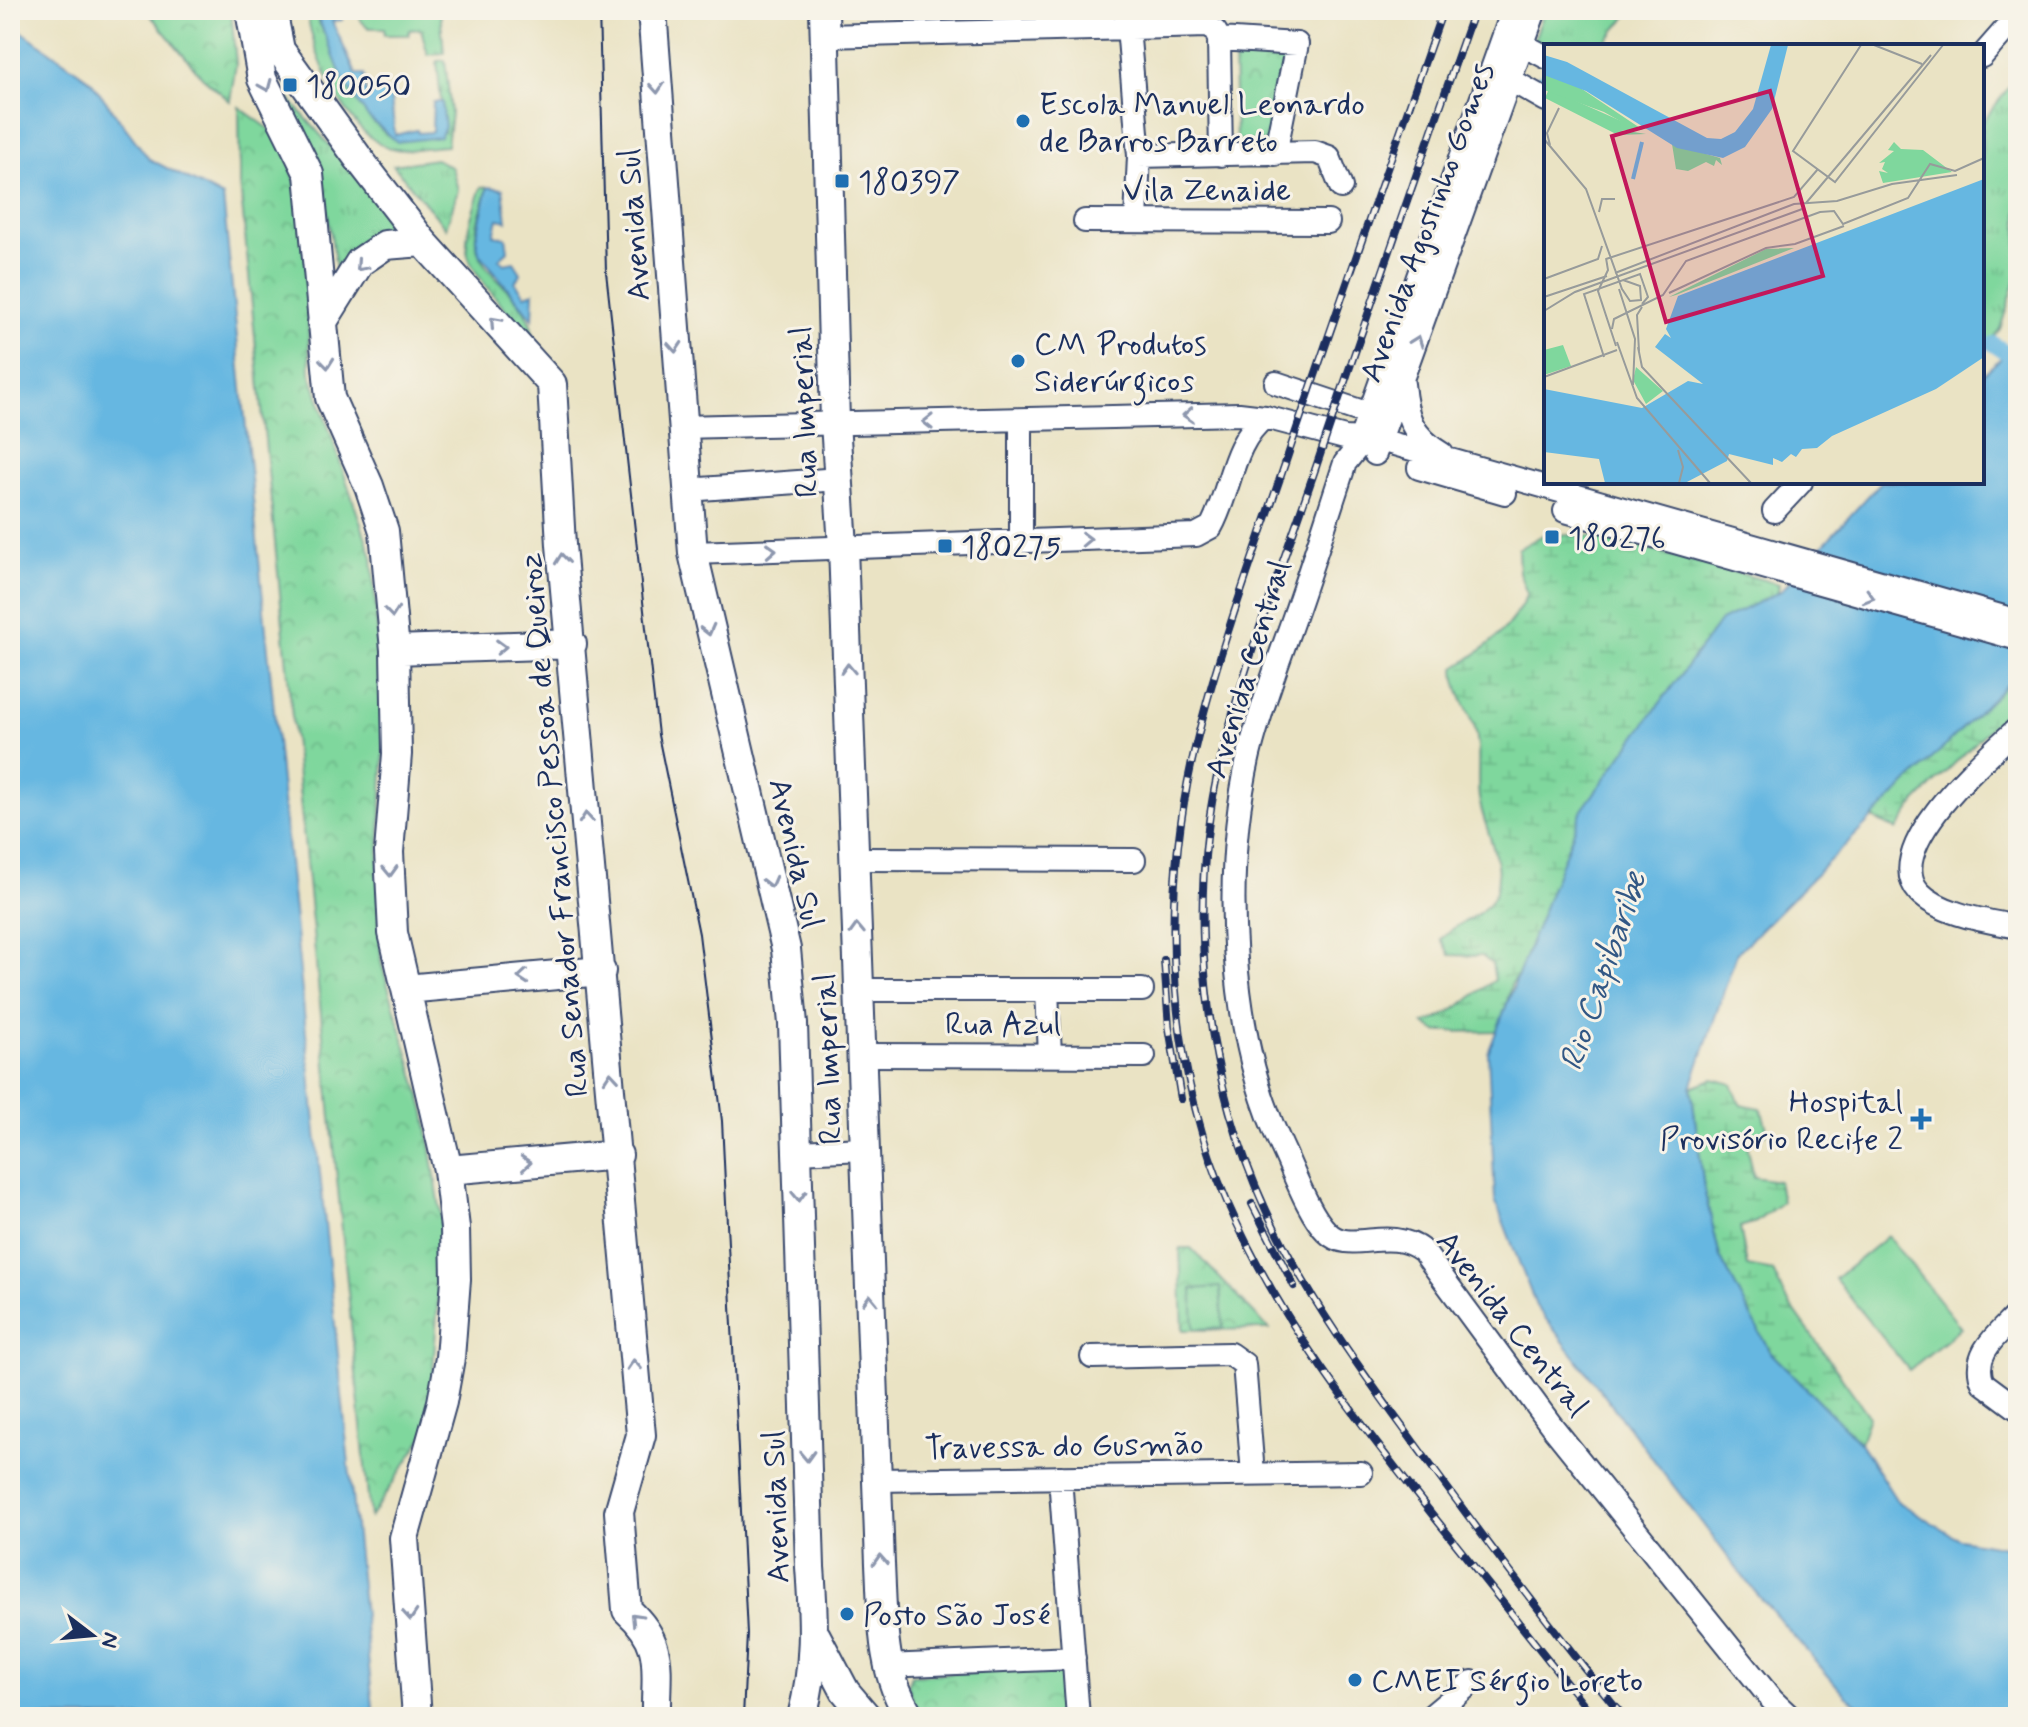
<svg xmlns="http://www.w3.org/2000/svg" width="2028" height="1727" viewBox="0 0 2028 1727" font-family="Mynerve,sans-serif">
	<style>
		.grass { fill: url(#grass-tufts); stroke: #4d837e; stroke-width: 2 }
		.wetland { fill: url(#wetland-marsh); stroke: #4d837e; stroke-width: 2 }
		.park { fill: url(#park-crowns); stroke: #4d837e; stroke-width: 2 }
		.garden { fill: #7fd79d; stroke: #4d837e; stroke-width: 2 }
		.water { fill: #66b7e1; stroke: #4073a0; stroke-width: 2 }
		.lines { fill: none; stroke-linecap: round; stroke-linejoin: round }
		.canal { stroke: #66b7e1; stroke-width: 16 }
		.minor-casing { stroke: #3a4a6d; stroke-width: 26 }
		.major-casing { stroke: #3a4a6d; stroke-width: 32 }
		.minor { stroke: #fff; stroke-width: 22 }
		.major { stroke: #fff; stroke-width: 28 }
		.tram { stroke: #1b2f5e; stroke-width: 2 }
		.rail-casing { stroke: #1b2f5e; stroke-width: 8 }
		.rail { stroke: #f7f3e8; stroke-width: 5; stroke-dasharray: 15; stroke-linecap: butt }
		.oneway { stroke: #8d97ae }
		.poi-dot { fill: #1f6fb2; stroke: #f7f3e8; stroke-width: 3 }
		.labels { text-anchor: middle; stroke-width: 6; stroke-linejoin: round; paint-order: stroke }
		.poi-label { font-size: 32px; fill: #1b2f5e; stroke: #f7f3e8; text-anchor: start }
		.street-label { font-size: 32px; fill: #1b2f5e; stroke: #f7f3e8 }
		.water-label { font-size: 34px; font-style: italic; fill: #325885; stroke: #f7f3e8 }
		.inset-river { fill: none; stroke: #66b7e1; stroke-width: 4 }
		.inset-road { fill: none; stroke: #979b9b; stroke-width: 2 }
		.view { fill: #c2185b; fill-opacity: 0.15; stroke: #c2185b; stroke-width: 4 }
		.inset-edge { fill: none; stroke: #1b2f5e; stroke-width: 4 }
	</style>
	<defs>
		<pattern id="grass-tufts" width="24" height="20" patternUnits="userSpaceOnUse" patternTransform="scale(2)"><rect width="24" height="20" fill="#7fd79d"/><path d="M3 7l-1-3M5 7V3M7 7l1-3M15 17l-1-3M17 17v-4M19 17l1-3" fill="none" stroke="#6db98a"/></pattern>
		<pattern id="wetland-marsh" width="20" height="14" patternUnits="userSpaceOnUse" patternTransform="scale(2)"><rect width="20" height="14" fill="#7fd79d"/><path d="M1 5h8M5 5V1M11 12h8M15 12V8" fill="none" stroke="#6db98a"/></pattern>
		<pattern id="park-crowns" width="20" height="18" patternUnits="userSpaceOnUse" patternTransform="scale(2)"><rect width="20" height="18" fill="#7fd79d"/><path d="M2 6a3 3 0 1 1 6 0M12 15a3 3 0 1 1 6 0" fill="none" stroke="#6db98a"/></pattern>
	</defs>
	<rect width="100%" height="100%" fill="#f7f3e8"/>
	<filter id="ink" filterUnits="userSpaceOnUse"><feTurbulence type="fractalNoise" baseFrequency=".0125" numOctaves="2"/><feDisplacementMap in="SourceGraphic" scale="16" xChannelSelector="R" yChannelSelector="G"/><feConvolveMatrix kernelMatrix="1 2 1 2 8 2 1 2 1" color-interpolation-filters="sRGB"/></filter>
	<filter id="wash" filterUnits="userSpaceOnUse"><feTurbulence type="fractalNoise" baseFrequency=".006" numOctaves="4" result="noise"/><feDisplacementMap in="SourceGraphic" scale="32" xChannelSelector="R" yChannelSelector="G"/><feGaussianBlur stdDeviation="1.8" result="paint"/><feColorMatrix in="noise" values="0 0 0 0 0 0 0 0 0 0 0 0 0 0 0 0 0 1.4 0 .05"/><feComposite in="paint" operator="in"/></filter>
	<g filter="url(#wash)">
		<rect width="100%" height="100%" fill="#eae3c4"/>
		<path class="grass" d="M 307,10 L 315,10 L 318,21 L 373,122 L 387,135 L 444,132 L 437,61 L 445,60 L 451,113 L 447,146 C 429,146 408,153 391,148 C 348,138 310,50 307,10 Z
			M 359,10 L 440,10 L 444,53 L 428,55 L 421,29 L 409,30 L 409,35 L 385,35 L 384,28 L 369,28 L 361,21 Z
			M 1545,10 L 1632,10 L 1602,46 L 1532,45 Z
			M 2018,75 L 2018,273 L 2000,329 L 1982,351 L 1982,123 Z
			M 285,94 L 405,232 L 338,282 L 320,163 L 281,97 Z
			M 436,159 L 452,168 L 458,190 L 446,228 L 393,165 Z
			M 481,187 L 488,187 C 484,204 474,225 476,242 C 480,280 531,293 534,341 C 517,320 475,280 468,255 C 463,234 475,207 481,187 Z"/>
		<path class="wetland" d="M 1545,534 L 1602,537 L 1779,584 L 1777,597 L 1511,985 L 1500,1031 L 1437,1032 L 1424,1024 C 1456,1013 1468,998 1495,980 L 1492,964 L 1482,956 L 1450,955 L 1441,939 C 1459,918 1484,920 1495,893 C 1506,864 1483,827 1479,798 C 1476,773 1482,750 1474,725 C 1466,704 1455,691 1455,668 C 1486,649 1513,627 1527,594 L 1519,572 L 1518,549 Z
			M 2018,673 L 2018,700 L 1916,802 L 1897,830 L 1872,818 Z
			M 1713,1079 L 1732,1084 L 1740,1104 L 1761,1108 L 1768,1132 L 1747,1144 L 1754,1177 L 1778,1181 L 1782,1202 L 1756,1222 L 1740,1227 L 1747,1266 L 1773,1271 L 1784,1296 L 1869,1416 L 1860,1443 L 1770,1352 L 1720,1257 L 1704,1189 L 1691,1087 Z"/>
		<path class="park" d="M 146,10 L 231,10 L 236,64 L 230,101 L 202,77 Z
			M 1234,51 L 1290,52 L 1269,142 L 1236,140 Z
			M 239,107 L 282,138 L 304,209 L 310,372 L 372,557 L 385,730 L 378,874 L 381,962 L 425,1112 L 443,1227 L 429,1428 L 370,1518 L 240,183 Z
			M 1180,1248 L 1191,1248 L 1269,1329 L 1183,1330 Z
			M 1060,1668 L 1065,1673 L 1071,1717 L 920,1717 L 908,1685 L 912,1675 Z"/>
		<path class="garden" d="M 1888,1236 L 1961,1328 L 1909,1370 L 1835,1279 Z
			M 1220,1287 L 1223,1328 L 1194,1329 L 1192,1289 Z"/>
		<path class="water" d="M 315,10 L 341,10 L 342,20 L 332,21 L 356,74 L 364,74 L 366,93 L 390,91 L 395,135 L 417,130 L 418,133 L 432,132 L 433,102 L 442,102 L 445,127 L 440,137 L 397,142 L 368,117 L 344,82 Z
			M 10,23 L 90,80 L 149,159 L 223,197 L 374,1717 L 10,1717 Z
			M 488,187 L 503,189 L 507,221 L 498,219 L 494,235 L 506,237 L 508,251 L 499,259 L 504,264 L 514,262 L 521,273 L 515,282 L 525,295 L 534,292 L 533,319 L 479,253 L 476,238 Z
			M 2018,343 L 2018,673 L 1737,953 L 1691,1087 L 1704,1189 L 1720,1257 L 1770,1352 L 1860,1443 L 1897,1501 L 1959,1539 L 2018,1549 L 2018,1717 L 1877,1717 L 1845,1695 L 1751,1587 L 1536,1306 L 1495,1200 L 1488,1053 L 1582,810 L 1720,621 L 1781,591 L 1881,482 L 1982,482 L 1982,375 Z"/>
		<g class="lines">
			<path class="canal" d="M 1542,81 L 1546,83
				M 1993,344 L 2018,360"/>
		</g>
	</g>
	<g filter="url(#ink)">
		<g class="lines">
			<g class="minor-casing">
				<path id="minor" d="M 1513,10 L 1357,448 L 1345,463 C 1328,514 1312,566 1294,617 C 1278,663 1260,709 1249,755 C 1222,874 1229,1036 1282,1147 C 1293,1170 1309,1215 1327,1232 C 1350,1256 1388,1224 1423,1251 L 1551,1425 L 1772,1700 L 1790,1717
					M 1128,27 L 1139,156 L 1136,220
					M 825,36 L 1207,26 L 1215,31 L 1219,39 L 1221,155
					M 1219,39 L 1297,44 L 1275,154
					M 1512,39 L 1546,57
					M 1982,56 L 2018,15
					M 1502,75 L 1546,100
					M 1139,156 L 1315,152 L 1329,157 L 1341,187
					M 1085,221 L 1328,222
					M 1276,383 L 1369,414
					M 1403,384 C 1406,417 1412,436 1442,454
					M 681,427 L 1239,414 L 1265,417 L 1345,438 L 1380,440 L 2018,621
					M 1375,454 L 1535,10
					M 1419,468 L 1505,493
					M 687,490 L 839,479
					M 1565,511 L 2018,639
					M 1774,511 L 1801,482
					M 1021,541 L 1021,422
					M 693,553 L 1196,535 L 1211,527 C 1231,491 1231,443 1265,417
					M 2018,728 C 1990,754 1879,848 1919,892 C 1941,915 1988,921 2018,927
					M 854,859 L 1134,860
					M 859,990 L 1142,990
					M 1047,991 L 1050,1055
					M 861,1055 L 1144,1056
					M 797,1152 L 865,1149
					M 2018,1313 C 2000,1333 1970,1353 1983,1383 L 2018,1409
					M 1092,1357 L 1230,1354 L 1244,1364 L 1253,1474
					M 1060,1477 L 1078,1717
					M 877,1480 L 1361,1473
					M 886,1666 L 1074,1658
					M 1430,1717 L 1472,1682"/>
			</g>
			<g class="major-casing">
				<path id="major" d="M 250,10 L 262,79 L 309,174 L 330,398 L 369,486 L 384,531 L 395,650 L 397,754 L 389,852 L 393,933 L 448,1170 L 455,1228 L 456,1279 L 450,1358 L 442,1402 L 404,1538 L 417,1717
					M 272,10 L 280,50 L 359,159 L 423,242 L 552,384 L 561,545 L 641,1435 L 619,1512 L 627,1610 C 666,1645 655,1669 656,1717
					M 652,10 L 693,553 L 786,949 L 793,1024 L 810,1567 C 814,1622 816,1663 802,1717
					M 824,10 L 835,422 L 843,547 L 880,1564 C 883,1618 880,1670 910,1717
					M 322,323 L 360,262 L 385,245 L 423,242
					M 395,650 L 572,644
					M 406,989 L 601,971
					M 448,1170 L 618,1155
					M 816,1636 L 845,1691 L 867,1717"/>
			</g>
			<use href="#minor" class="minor"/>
			<use href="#major" class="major"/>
			<path class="tram" d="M 599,10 L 606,272 L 658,735 L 699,934 L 722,1121 L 747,1634 L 743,1717"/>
			<g class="rail-casing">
				<path id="rail" d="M 1443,10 C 1391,158 1338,306 1288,455 C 1255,552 1214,662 1192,761 C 1160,907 1168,1066 1228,1204 C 1279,1320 1357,1420 1435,1518 C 1488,1584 1541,1651 1594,1717
					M 1474,10 C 1421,161 1368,312 1317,464 C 1284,561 1245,659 1221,759 C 1185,905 1203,1074 1266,1210 C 1308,1301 1370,1383 1429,1463 C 1492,1549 1556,1634 1624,1717
					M 1164,960 L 1169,1027 L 1181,1099
					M 1252,1204 L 1294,1286"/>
			</g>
			<use href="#rail" class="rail"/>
		</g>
		<defs><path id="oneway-chevron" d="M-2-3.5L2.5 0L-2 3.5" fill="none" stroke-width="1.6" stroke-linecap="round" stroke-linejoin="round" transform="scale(2)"/></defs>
		<g class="oneway">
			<use href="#oneway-chevron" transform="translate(266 86) rotate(67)"/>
			<use href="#oneway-chevron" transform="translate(657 88) rotate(86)"/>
			<use href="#oneway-chevron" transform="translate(361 266) rotate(132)"/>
			<use href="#oneway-chevron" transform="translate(495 322) rotate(-132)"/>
			<use href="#oneway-chevron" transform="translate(1417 341) rotate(-70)"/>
			<use href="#oneway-chevron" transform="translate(675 347) rotate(86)"/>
			<use href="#oneway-chevron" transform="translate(327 363) rotate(84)"/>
			<use href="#oneway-chevron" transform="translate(1188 415) rotate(177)"/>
			<use href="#oneway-chevron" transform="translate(928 422) rotate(-180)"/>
			<use href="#oneway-chevron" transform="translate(1086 539) rotate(-2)"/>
			<use href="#oneway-chevron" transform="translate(771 550) rotate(-3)"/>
			<use href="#oneway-chevron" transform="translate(562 559) rotate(-96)"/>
			<use href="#oneway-chevron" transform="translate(1869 597) rotate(16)"/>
			<use href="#oneway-chevron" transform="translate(392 612) rotate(84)"/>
			<use href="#oneway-chevron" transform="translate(708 630) rotate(76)"/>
			<use href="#oneway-chevron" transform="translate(501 647) rotate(-2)"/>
			<use href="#oneway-chevron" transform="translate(848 669) rotate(-92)"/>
			<use href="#oneway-chevron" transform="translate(586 818) rotate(-95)"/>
			<use href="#oneway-chevron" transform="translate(390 871) rotate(88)"/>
			<use href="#oneway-chevron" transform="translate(770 882) rotate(76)"/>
			<use href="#oneway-chevron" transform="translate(857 929) rotate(-92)"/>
			<use href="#oneway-chevron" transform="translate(523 977) rotate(175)"/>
			<use href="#oneway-chevron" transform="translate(611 1077) rotate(-95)"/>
			<use href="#oneway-chevron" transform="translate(526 1163) rotate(-5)"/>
			<use href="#oneway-chevron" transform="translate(799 1196) rotate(88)"/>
			<use href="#oneway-chevron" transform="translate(870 1300) rotate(-92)"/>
			<use href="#oneway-chevron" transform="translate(634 1365) rotate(-94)"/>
			<use href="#oneway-chevron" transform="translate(807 1456) rotate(88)"/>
			<use href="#oneway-chevron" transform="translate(880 1560) rotate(-93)"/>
			<use href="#oneway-chevron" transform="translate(410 1615) rotate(86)"/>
			<use href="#oneway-chevron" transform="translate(636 1618) rotate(-134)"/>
		</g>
	</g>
	<g class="poi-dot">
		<rect x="282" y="77" width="16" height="16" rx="4"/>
		<circle cx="1023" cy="121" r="8"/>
		<rect x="834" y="173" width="16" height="16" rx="4"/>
		<circle cx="1018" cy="361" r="8"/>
		<rect x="1544" y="529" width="16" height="16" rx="4"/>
		<rect x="937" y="538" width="16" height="16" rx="4"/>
		<path d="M1917 1107h8v8h8v8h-8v8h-8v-8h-8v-8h8z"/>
		<circle cx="847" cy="1614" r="8"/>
		<circle cx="1355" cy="1680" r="8"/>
	</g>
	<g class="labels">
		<g class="poi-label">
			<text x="306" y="96">180050</text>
			<text x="1039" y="114">Escola Manuel Leonardo<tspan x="1039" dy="37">de Barros Barreto</tspan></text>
			<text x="858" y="192">180397</text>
			<text x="1034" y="354">CM Produtos<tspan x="1034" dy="37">Siderúrgicos</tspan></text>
			<text x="1568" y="548">180276</text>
			<text x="961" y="557">180275</text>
			<text x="1903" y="1112" text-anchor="end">Hospital<tspan x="1903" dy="37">Provisório Recife 2</tspan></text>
			<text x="863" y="1625">Posto São José</text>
			<text x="1371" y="1691">CMEI Sérgio Loreto</text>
		</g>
		<g class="street-label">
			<text x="1207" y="200">Vila Zenaide</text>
			<text transform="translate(1426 222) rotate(-70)" y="11">Avenida Agostinho Gomes</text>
			<text transform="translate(633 225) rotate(-94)" y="11">Avenida Sul</text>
			<text transform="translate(803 412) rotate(-92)" y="11">Rua Imperial</text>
			<text transform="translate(1247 669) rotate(-73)" y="11">Avenida Central</text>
			<text transform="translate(553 825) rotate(-95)" y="11">Rua Senador Francisco Pessoa de Queiroz</text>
			<text transform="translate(797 853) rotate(77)" y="11">Avenida Sul</text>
			<text x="1003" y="1034">Rua Azul</text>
			<text transform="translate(827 1059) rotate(-92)" y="11">Rua Imperial</text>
			<text transform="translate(1513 1323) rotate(52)" y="11">Avenida Central</text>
			<text transform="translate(1064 1445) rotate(-1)" y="11">Travessa do Gusmão</text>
			<text transform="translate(775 1507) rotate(-92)" y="11">Avenida Sul</text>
		</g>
		<g class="water-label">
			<text transform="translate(1602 971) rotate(-71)" y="12">Rio Capibaribe</text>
		</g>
	</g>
	<g transform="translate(1544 44)">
		<rect width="440" height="440" fill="#eae3c4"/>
		<path d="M 5,45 L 77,77 L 77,86 L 102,90 L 74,91 L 1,54 ZM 19,301 L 27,322 L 0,331 L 0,306 Z" fill="#7fd79d"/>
		<path d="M 0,30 L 35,43 L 99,86 L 77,86 L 76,77 L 60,68 L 0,46 ZM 128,100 L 176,114 L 178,121 L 172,116 L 170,122 L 162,118 L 144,127 L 132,125 Z" fill="#7fd79d"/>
		<path d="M 350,98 L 357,105 L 379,106 L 408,128 L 339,139 L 335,127 L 344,129 L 338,125 L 341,118 L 335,119 L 350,107 L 344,106 ZM 250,204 L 132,251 L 125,253 L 222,205 ZM 92,323 L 119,347 L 102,360 L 89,336 Z" fill="#7fd79d"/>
		<path d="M 227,1 L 244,1 L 228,65 L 201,103 L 179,114 L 133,104 L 42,47 L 0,31 L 0,11 L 23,18 L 163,94 L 177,95 L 191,88 L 209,65 ZM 440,135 L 440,313 L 392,345 L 288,392 L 273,404 L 258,405 L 252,413 L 247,410 L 238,418 L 229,414 L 229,421 L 185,410 L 183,417 L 141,439 L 61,439 L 55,415 L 0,408 L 0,345 L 98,364 L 144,337 L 159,340 L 111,303 L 121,290 L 127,294 L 122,285 L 134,252 Z" fill="#66b7e1"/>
		<path class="inset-river" d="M 89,135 L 98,98"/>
		<path class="inset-road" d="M 317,1 L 249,107 L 291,138 L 399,1M 330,1 L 378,20M 0,95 L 42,145 L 78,245 L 86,257 L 97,256 L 96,242 L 79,236M 6,101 L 3,89 L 15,64M 262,159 L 387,11M 55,168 L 58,155 L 71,155M 62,214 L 64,226 L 54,247 L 72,302M 62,215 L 250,153 L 274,125M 71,229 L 250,160 L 293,157 L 348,140 L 413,131M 0,235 L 54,215 L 58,202M 75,245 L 91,295 L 89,341M 125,249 L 222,204 L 251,200 L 300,182M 0,253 L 63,232M 0,267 L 31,248 L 261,164M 68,285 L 70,275 L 119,251 L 142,217 L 276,168 L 290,167 L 299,180 L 364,154 L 386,120 L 411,127 L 440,114M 73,298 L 93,354 L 166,439M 94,303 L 98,323 L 207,439M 95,307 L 93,271 L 98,263M 60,313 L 40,250 L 96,230 L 104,253 L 98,260M 0,333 L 73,306M 134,406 L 139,423 L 135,439"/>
		<path class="view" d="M 226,47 L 279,232 L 122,278 L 68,92 Z"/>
		<rect width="440" height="440" class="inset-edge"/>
	</g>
	<rect width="2028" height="1727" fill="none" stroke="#f7f3e8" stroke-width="40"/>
	<g transform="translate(92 1635) rotate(106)" stroke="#f7f3e8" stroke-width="6" paint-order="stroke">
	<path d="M0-6L14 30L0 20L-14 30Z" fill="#1b2f5e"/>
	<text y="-12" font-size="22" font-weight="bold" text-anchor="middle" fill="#1b2f5e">N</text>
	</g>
</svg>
